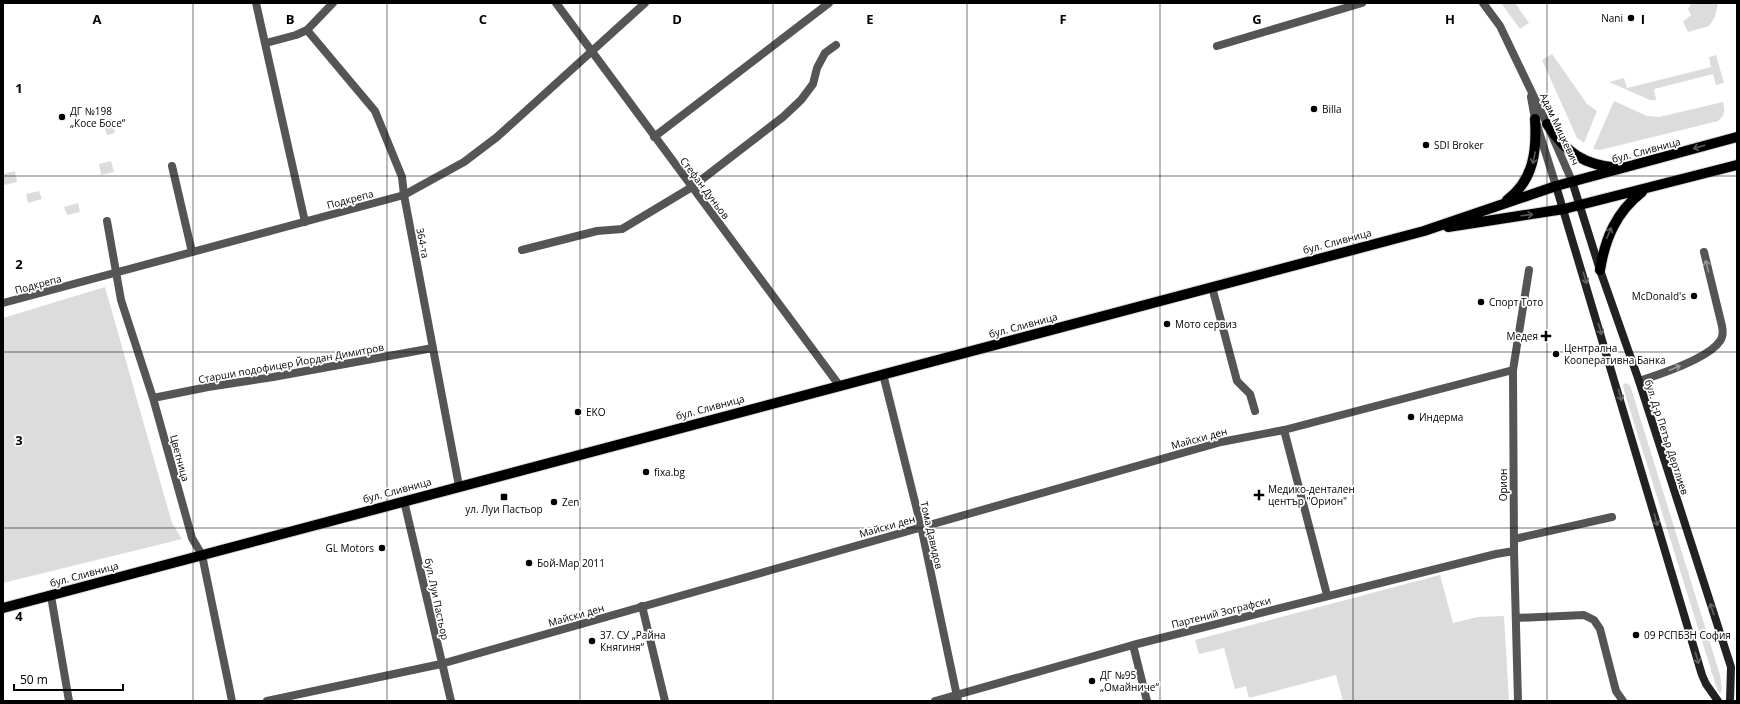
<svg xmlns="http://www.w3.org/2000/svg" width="1740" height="704" viewBox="0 0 1740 704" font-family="'Open Sans',sans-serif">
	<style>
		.green { fill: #dcdcdc }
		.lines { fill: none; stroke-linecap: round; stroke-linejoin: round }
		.primary-casing { stroke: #dbdbdb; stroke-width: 12 }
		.service { stroke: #555; stroke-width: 8 }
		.minor { stroke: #555; stroke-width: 8 }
		.tertiary { stroke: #555; stroke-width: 8 }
		.secondary { stroke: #222; stroke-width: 8 }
		.primary { stroke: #000; stroke-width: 10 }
		.oneway { stroke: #595959 }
		.oneway2 { stroke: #999 }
		.oneway3 { stroke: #646464 }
		.grid { fill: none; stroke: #000; stroke-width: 1; stroke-opacity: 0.55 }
		.poi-dot { fill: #000; stroke: #fff; stroke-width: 1.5 }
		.labels { text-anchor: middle; stroke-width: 3.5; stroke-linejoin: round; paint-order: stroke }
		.poi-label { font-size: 10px; fill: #000; stroke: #fff; text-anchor: start }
		.street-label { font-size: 10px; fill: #000; stroke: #fff }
		.grid-label { font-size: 13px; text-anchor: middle; font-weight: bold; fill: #000; stroke: #fff; stroke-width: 3.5; stroke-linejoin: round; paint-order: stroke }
	</style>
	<rect width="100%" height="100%" fill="#fff"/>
	<path class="green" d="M 1501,3 L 1515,3 L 1529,23 L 1520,29 Z
		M 1692,3 L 1718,3 L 1715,17 L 1709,26 L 1688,32 L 1683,22 L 1691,15 L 1688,9 Z
		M 1552,54 L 1587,104 L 1597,111 L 1584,143 L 1577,138 L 1542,60 Z
		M 1716,55 L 1724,83 L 1716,85 L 1713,74 L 1654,89 L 1656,100 L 1650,100 L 1609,82 L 1624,78 L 1627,88 L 1711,67 L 1709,57 Z
		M 1614,101 L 1647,116 L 1659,117 L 1723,102 C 1725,111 1725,115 1718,121 L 1600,150 L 1593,149 Z
		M 112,119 L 115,133 L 107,135 L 103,121 Z
		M 111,161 L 114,172 L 101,175 L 99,164 Z
		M 15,171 L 17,182 L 4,185 L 3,174 Z
		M 39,191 L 42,199 L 28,203 L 26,194 Z
		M 78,203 L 80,212 L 67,215 L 64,207 Z
		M 105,287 L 172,523 L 182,539 L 3,583 L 3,318 Z
		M 1625,383 L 1630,385 L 1720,675 L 1722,689 L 1720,694 L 1717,689 L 1625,394 L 1623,385 Z
		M 1440,575 L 1453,623 L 1477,617 L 1504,616 L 1509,701 L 1343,701 L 1336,675 L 1249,698 L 1246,686 L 1235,689 L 1224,648 L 1199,654 L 1195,640 Z"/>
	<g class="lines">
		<g class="primary-casing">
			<path id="primary" d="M 1547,124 C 1566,153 1584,165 1618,168
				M 1507,200 C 1534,180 1537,150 1535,119
				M 1448,227 L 1564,209 L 1737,165
				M 1600,270 C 1605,239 1616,212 1642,192
				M 3,608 L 1424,231 L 1556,186 L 1737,137"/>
		</g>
		<path class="service" d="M 307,30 L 375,111 L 402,177 L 404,195
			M 266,43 L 296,35 L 307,30 L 333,3
			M 1217,46 L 1362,3
			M 172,166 L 192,252
			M 522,250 L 597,231 L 622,229 L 692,187 L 783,117 L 801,100 L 813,84 L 817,68 L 825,53 L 836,45
			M 1212,287 L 1237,381 L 1250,394 L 1255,411
			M 1639,381 C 1658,375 1709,358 1720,341 C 1723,337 1723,331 1722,326 L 1704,252
			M 1284,430 L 1327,595
			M 1514,539 L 1612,517
			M 642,606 L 665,701
			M 1516,618 L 1584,615 L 1594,620 L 1600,629 L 1616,691 L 1623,701"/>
		<path class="minor" d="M 256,3 L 305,222
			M 556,3 L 839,385
			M 654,137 L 829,3
			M 404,195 L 459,486
			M 107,221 L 121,300 L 153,398 L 192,538 L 202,555 L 232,701
			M 3,303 L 404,195 L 464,162 L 497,137 L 645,3
			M 883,374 L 921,526 L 958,701
			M 153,398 L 208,387 L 273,377 L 433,348
			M 404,501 L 451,701
			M 51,596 L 69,701
			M 1133,645 L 1147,701
			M 267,701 L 441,664 L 1221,442 L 1284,430 L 1513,370
			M 935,701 L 1133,645 L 1496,554 L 1514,551
			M 1518,701 L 1514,551 L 1513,370 L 1529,270"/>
		<path class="tertiary" d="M 1483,3 L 1500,26 L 1547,124 L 1572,181
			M 1531,97 L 1535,119 L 1556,186"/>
		<path class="secondary" d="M 1572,181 L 1600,270 L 1639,381 L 1731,667 L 1730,701
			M 1556,186 L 1702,675 L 1706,684 L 1718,701"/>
		<use href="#primary" class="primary"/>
	</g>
	<defs><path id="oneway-shaft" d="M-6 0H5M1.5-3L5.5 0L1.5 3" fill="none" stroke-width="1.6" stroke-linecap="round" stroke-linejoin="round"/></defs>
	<g class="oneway">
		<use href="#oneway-shaft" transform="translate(1699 147) rotate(164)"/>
		<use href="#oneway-shaft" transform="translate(1534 158) rotate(102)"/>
		<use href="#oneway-shaft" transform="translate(1527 215) rotate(-7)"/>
		<use href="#oneway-shaft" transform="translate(1609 233) rotate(-67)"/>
	</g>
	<g class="oneway2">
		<use href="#oneway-shaft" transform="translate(1707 266) rotate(-104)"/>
		<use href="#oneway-shaft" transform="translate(1675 368) rotate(-23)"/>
	</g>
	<g class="oneway3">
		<use href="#oneway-shaft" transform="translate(1585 278) rotate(73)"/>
		<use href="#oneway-shaft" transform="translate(1600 329) rotate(73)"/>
		<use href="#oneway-shaft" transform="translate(1620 395) rotate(74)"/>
		<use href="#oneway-shaft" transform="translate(1656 520) rotate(74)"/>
		<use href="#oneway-shaft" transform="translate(1712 609) rotate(-108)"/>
		<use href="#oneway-shaft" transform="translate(1697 658) rotate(74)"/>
	</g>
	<path class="grid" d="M 193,3 L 193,701M 387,3 L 387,701M 580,3 L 580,701M 773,3 L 773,701M 967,3 L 967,701M 1160,3 L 1160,701M 1353,3 L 1353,701M 1547,3 L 1547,701M 3,176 L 1737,176M 3,352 L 1737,352M 3,528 L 1737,528"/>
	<g class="poi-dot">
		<circle cx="1631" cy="18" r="4"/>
		<circle cx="1314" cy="109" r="4"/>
		<circle cx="62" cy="117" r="4"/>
		<circle cx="1426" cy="145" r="4"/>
		<circle cx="1694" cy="296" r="4"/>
		<circle cx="1481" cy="302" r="4"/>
		<circle cx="1167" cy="324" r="4"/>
		<path d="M1544 330h4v4h4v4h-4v4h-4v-4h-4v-4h4z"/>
		<circle cx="1556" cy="354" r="4"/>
		<circle cx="578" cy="412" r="4"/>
		<circle cx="1411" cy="417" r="4"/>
		<circle cx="646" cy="472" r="4"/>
		<path d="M1257 489h4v4h4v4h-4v4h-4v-4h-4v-4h4z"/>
		<rect x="500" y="493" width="8" height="8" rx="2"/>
		<circle cx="554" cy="502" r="4"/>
		<circle cx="382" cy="548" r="4"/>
		<circle cx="529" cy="563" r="4"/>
		<circle cx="1636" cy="635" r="4"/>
		<circle cx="592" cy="641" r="4"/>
		<circle cx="1092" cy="681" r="4"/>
	</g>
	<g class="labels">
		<g class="poi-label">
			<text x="1623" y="22" text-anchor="end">Nani</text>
			<text x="1322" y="113">Billa</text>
			<text x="70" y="115">ДГ №198<tspan x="70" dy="12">„Косе Босе“</tspan></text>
			<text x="1434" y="149">SDI Broker</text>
			<text x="1686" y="300" text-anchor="end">McDonald's</text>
			<text x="1489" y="306">Спорт Тото</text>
			<text x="1175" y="328">Мото сервиз</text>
			<text x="1538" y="340" text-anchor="end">Медея</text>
			<text x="1564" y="352">Централна<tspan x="1564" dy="12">Кооперативна Банка</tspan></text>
			<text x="586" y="416">EKO</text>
			<text x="1419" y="421">Индерма</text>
			<text x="654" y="476">fixa.bg</text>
			<text x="1268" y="493">Медико-дентален<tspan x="1268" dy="12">център "Орион"</tspan></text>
			<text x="562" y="506">Zen</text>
			<text x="504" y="513" text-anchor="middle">ул. Луи Пастьор</text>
			<text x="374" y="552" text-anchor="end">GL Motors</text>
			<text x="537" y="567">Бой-Мар 2011</text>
			<text x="600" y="639">37. СУ „Райна<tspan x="600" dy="12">Княгиня“</tspan></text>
			<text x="1644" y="639">09 РСПБЗН София</text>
			<text x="1100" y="679">ДГ №95<tspan x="1100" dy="12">„Омайниче“</tspan></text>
		</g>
		<g class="street-label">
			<text transform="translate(1560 129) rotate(65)" y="4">Адам Мицкевич</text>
			<text transform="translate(1646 150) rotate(-15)" y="4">бул. Сливница</text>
			<text transform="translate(705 188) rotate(53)" y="4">Стефан Дуньов</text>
			<text transform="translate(350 199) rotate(-15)" y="4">Подкрепа</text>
			<text transform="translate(1337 241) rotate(-15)" y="4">бул. Сливница</text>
			<text transform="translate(423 243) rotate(79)" y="4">364-та</text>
			<text transform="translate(38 284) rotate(-15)" y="4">Подкрепа</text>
			<text transform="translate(1023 325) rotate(-15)" y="4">бул. Сливница</text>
			<text transform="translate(291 363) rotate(-10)" y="4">Старши подофицер Йордан Димитров</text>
			<text transform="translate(710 407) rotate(-15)" y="4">бул. Сливница</text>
			<text transform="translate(1667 437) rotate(72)" y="4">бул. Д-р Петър Дертлиев</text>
			<text transform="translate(1199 438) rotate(-15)" y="4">Майски ден</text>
			<text transform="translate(180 458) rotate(75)" y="4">Цветница</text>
			<text transform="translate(1503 485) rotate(-90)" y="4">Орион</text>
			<text transform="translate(397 490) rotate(-15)" y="4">бул. Сливница</text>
			<text transform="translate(887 526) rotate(-16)" y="4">Майски ден</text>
			<text transform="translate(932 535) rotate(77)" y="4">Тома Давидов</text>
			<text transform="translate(84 574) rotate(-15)" y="4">бул. Сливница</text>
			<text transform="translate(437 599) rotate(78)" y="4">бул. Луи Пастьор</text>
			<text transform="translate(1221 612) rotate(-14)" y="4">Партений Зографски</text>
			<text transform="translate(576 615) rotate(-16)" y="4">Майски ден</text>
		</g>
	</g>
	<g class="grid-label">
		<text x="97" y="24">A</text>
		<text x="290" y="24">B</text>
		<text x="483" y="24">C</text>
		<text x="677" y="24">D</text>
		<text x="870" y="24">E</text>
		<text x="1063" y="24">F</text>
		<text x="1257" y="24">G</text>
		<text x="1450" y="24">H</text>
		<text x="1643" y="24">I</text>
		<text x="19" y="93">1</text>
		<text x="19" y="269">2</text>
		<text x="19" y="445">3</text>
		<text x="19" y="621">4</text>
	</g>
	<rect width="1740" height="704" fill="none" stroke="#000000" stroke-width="8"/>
	<path d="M14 684v6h109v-6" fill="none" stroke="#000000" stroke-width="2"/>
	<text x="20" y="684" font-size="12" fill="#000000" stroke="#ffffff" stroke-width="3" paint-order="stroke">50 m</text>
</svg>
